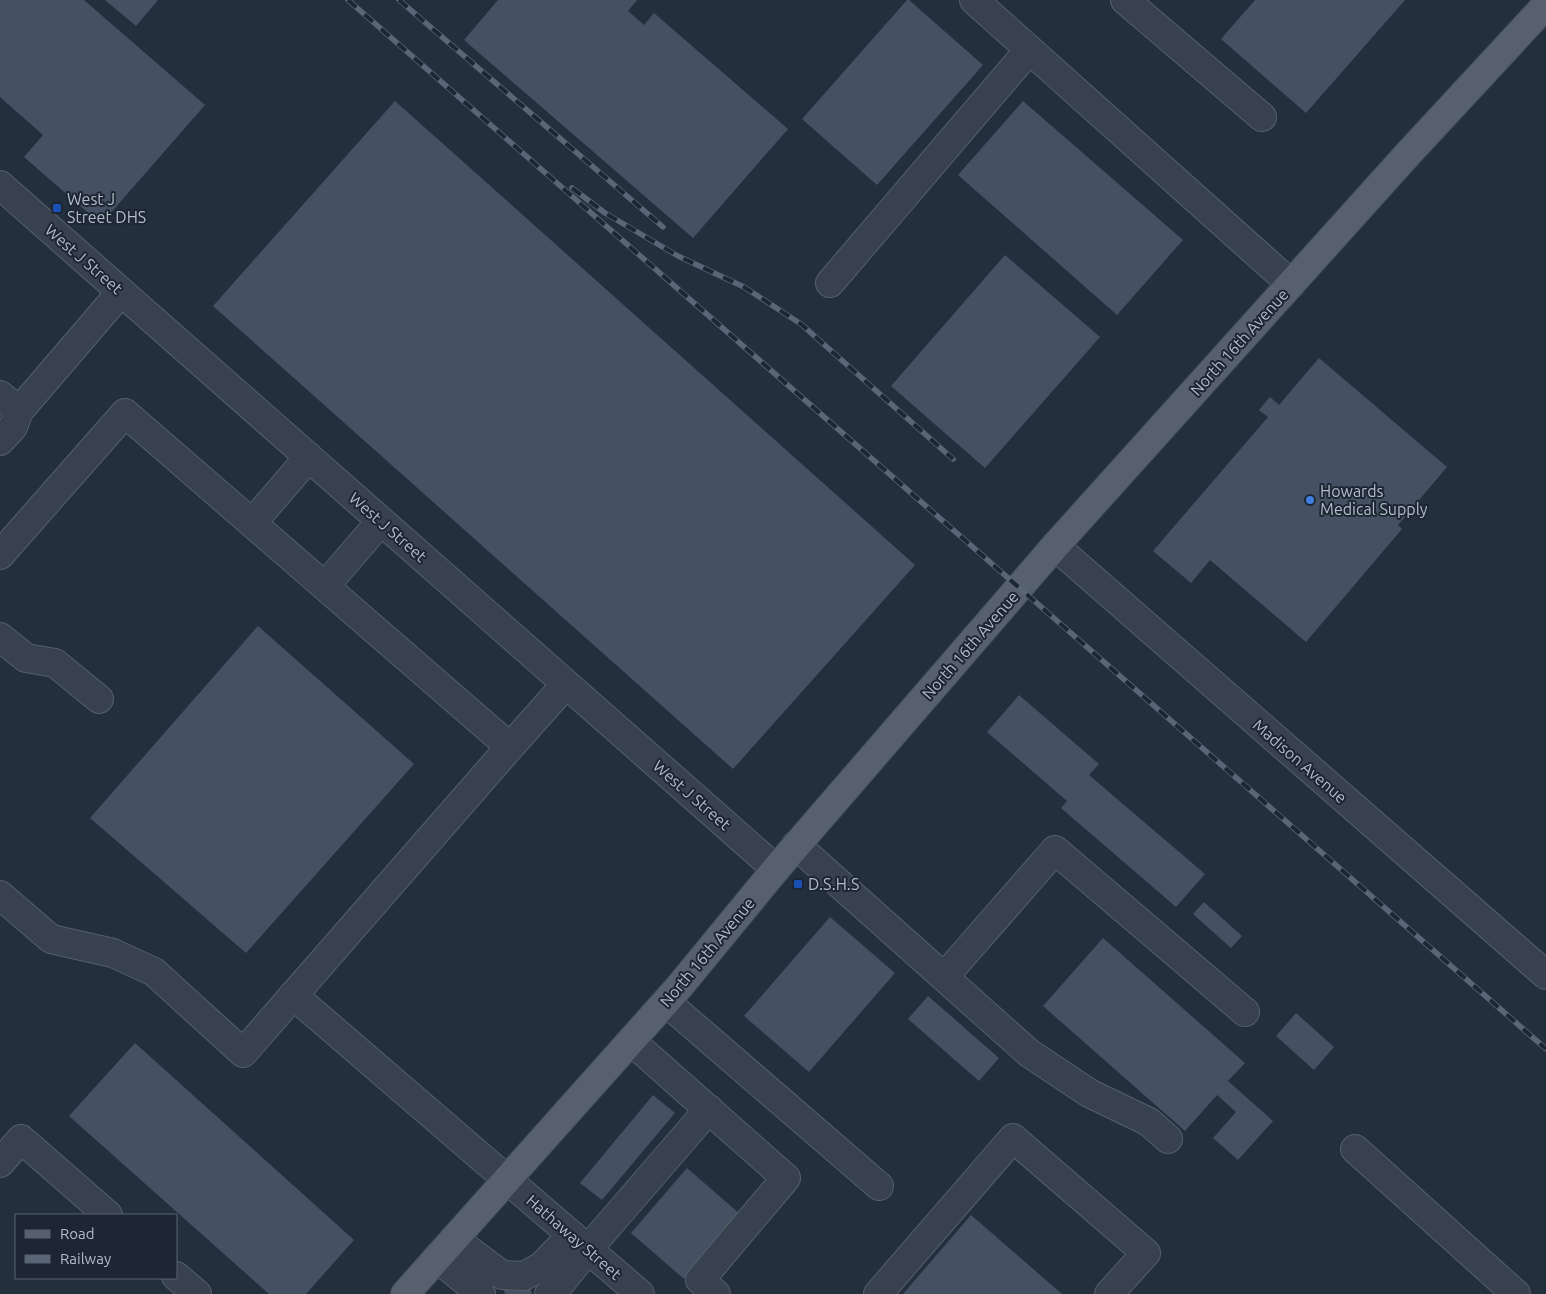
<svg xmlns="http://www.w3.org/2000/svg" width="1546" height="1294" viewBox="0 0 1546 1294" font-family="Ubuntu,sans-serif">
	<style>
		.building { fill: #455162 }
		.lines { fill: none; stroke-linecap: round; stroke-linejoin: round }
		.minor-casing { stroke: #565f6c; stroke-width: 30 }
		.major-casing { stroke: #414a57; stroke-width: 30 }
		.minor { stroke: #38414e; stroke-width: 28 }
		.major { stroke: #56606e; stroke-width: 28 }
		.rail-casing { stroke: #5a6575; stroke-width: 5.5 }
		.rail { stroke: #1d2633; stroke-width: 4; stroke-dasharray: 11; stroke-linecap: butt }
		.transit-dot { fill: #1a4fb4; stroke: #1d2633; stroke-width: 2 }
		.shop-dot { fill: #3f7fe0; stroke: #1d2633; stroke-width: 2 }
		.labels { text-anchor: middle; stroke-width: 4; stroke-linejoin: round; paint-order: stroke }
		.poi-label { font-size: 16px; fill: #b4bcc9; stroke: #1d2633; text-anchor: start }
		.street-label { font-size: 16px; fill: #b4bcc9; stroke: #1d2633 }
	</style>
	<rect width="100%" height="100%" fill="#242f3e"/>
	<path class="building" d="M 0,0 L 84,0 L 205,105 L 101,224 L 24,157 L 43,135 L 0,97 Z
		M 105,0 L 158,0 L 136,26 Z
		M 498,0 L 637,0 L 628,11 L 644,25 L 654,13 L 788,129 L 693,238 L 464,40 Z
		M 907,0 L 909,0 L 983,65 L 877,185 L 802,119 Z
		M 1255,0 L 1405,0 L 1306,113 L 1221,39 Z
		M 395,101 L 915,565 L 733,769 L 213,306 Z
		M 1023,101 L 1183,240 L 1117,315 L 958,175 Z
		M 1005,255 L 1100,337 L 985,468 L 891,386 Z
		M 1319,358 L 1447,467 L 1398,525 L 1402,529 L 1306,642 L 1210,560 L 1191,583 L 1153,551 L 1268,417 L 1259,410 L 1270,397 L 1279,405 Z
		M 258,626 L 414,764 L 246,953 L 90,818 Z
		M 1019,695 L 1099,764 L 1089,775 L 1205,874 L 1176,907 L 1061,808 L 1067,801 L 987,732 Z
		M 1204,902 L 1242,936 L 1231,948 L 1193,914 Z
		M 830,917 L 895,973 L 809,1072 L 744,1016 Z
		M 1103,938 L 1245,1063 L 1228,1081 L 1273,1121 L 1238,1160 L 1213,1138 L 1236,1112 L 1217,1095 L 1185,1131 L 1043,1006 Z
		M 928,996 L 999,1058 L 979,1081 L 908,1019 Z
		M 1296,1013 L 1334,1047 L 1314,1070 L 1276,1036 Z
		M 135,1043 L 354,1240 L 306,1294 L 269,1294 L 69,1116 Z
		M 653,1095 L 675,1113 L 602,1200 L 580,1183 Z
		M 687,1168 L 740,1214 L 684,1279 L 631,1233 Z
		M 971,1215 L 1062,1294 L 903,1294 Z
		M 529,1282 L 532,1294 L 505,1294 L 504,1290 Z"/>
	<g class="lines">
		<g class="minor-casing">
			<path id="minor" d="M 974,0 L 1291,284
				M 1125,0 L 1262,117
				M 0,185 L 776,869
				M 830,283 L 1029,50
				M 0,395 L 19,411 L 121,292
				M 0,441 L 13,427 L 19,411
				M 252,523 L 309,457
				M 1055,546 L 1546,975
				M 0,555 L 125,413 L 510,747 L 243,1053 L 154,972 L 113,953 L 51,939 L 0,895
				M 325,586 L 381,521
				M 0,637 L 26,658 L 55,663 L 99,699
				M 510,747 L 566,684
				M 796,845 L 1029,1053 L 1089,1093 L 1149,1122 L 1168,1139
				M 944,977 L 1055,850 L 1245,1012
				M 293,995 L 640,1294
				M 666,1002 L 879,1186
				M 631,1041 L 786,1178 L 700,1280 L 716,1294
				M 1355,1149 L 1516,1294
				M 0,1163 L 21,1139 L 108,1215
				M 454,1239 L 502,1275 L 524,1276 L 542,1266 L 572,1235
				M 437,1258 L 481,1294
				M 176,1276 L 197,1294
				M 549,1294 L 560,1284 L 588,1249 L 709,1109
				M 878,1294 L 1013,1138 L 1146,1253 L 1109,1294"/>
		</g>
		<g class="major-casing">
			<path id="major" d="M 405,1294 L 679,987 L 776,869 L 1055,546 L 1407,155 L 1546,5"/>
		</g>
		<use href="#minor" class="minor"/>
		<use href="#major" class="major"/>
		<g class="rail-casing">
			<path id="rail" d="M 348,0 L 1546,1049
				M 399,0 L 663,227
				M 572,188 L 605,213 L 678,256 L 744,287 L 801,324 L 953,459"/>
		</g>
		<use href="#rail" class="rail"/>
	</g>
	<g class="transit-dot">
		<rect x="52" y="203" width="10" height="10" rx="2.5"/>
		<rect x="793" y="879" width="10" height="10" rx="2.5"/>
	</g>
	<circle class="shop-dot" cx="1310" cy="500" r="5"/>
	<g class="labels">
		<g class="poi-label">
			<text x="67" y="205">West J<tspan x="67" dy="18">Street DHS</tspan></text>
			<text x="1320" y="497">Howards<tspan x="1320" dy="18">Medical Supply</tspan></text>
			<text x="808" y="890">D.S.H.S</text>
		</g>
		<g class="street-label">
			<text transform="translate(84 259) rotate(41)" y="6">West J Street</text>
			<text transform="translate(1239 342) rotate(-48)" y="6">North 16th Avenue</text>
			<text transform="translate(388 527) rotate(41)" y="6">West J Street</text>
			<text transform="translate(970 645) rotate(-49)" y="6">North 16th Avenue</text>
			<text transform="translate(1300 761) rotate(41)" y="6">Madison Avenue</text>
			<text transform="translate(692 795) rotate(41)" y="6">West J Street</text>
			<text transform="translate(707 952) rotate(-50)" y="6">North 16th Avenue</text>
			<text transform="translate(574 1237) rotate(41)" y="6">Hathaway Street</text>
		</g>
	</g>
	<rect x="15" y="1214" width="162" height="65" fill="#1d2633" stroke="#59626f"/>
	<rect x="25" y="1230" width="25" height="8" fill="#56606e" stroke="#59626f"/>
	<text x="60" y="1239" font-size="15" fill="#b4bcc9">Road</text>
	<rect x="25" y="1255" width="25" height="8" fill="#5a6575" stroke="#59626f"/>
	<text x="60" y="1264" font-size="15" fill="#b4bcc9">Railway</text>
</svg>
